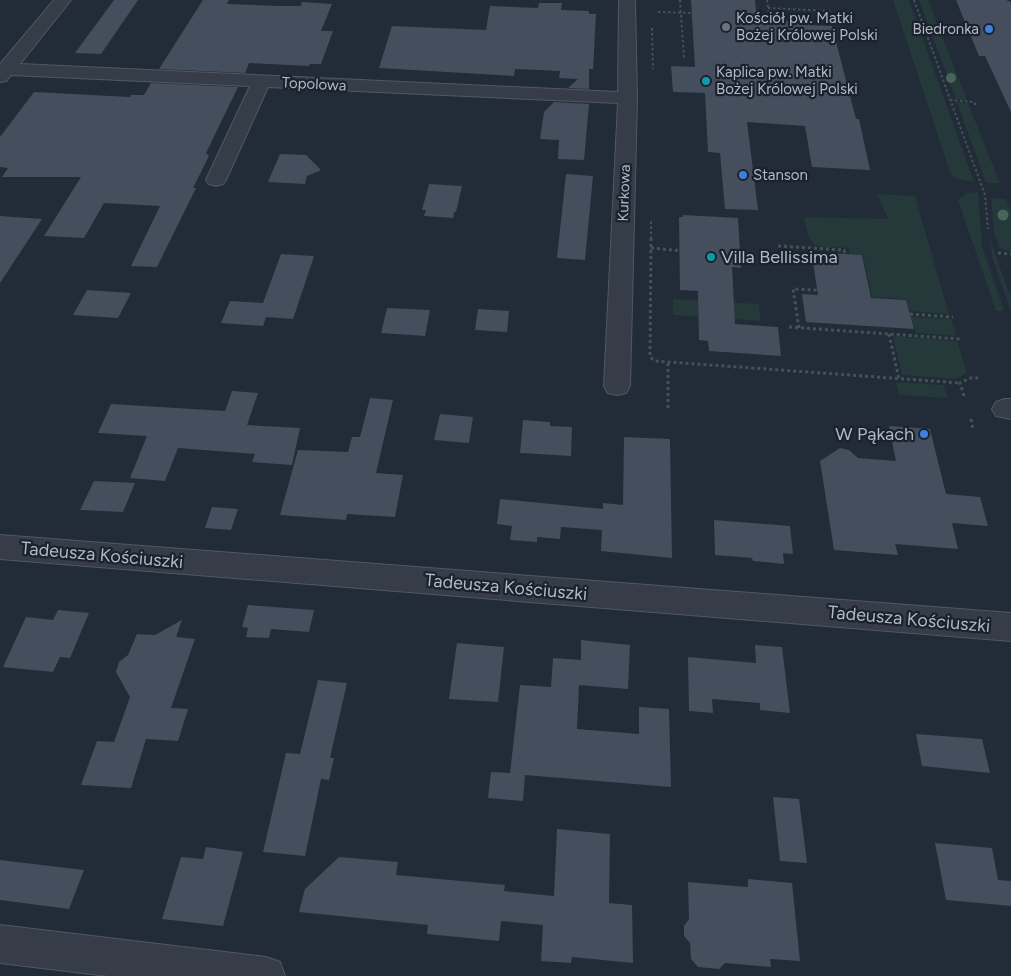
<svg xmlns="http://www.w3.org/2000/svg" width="1011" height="976" viewBox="0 0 1011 976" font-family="Figtree,sans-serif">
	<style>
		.green { fill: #25383a }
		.building { fill: #444e5d }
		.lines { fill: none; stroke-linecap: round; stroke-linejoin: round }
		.minor-casing { stroke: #515863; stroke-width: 2 }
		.path-far1 { stroke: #425356; stroke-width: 2; stroke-dasharray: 2.5 2.5; stroke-linecap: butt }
		.path { stroke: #425356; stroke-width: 3; stroke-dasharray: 3 3; stroke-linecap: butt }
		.minor { fill: #363d48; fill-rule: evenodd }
		.tree { fill: #496559 }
		.worship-dot { fill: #6b7280; stroke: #1b222d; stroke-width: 2 }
		.shop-dot { fill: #3f7fe0; stroke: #1b222d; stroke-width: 2 }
		.culture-dot { fill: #0f9aa8; stroke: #1b222d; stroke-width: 2 }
		.labels { text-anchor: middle; stroke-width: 4.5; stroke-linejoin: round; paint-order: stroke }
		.far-poi-label { font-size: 15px; fill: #b1b8c5; stroke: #1b222d; text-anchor: start }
		.far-street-label { font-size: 15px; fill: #b1b8c5; stroke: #1b222d }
		.poi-label { font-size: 18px; fill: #b1b8c5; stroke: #1b222d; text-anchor: start }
		.street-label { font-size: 18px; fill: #b1b8c5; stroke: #1b222d }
	</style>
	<rect width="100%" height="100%" fill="#222b38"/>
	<path class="green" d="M 893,0 L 909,0 L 974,182 L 957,179 L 950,172 Z
		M 919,0 L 928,0 L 967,100 L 956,99 Z
		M 957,102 L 968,103 L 1000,183 L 986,183 Z
		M 978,192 L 982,246 L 1004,311 L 996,311 L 958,200 L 966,193 Z
		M 877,194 L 915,196 L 949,314 L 910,311 L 906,299 L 872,297 L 863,255 L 850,254 L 849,248 C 815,246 811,253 804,217 L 888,219 Z
		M 991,198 L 1006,199 L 1011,211 L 1011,252 L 999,248 L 994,232 Z
		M 989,236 L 1011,299 L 1011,311 L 992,257 Z
		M 673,299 L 759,304 L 761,321 L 673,315 Z
		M 911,317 L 951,319 L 956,336 L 916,333 Z
		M 893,336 L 957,341 L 967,373 L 956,379 L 902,375 Z
		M 896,382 L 944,385 L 947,398 L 899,395 Z"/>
	<path class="building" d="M 114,0 L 138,0 L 101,54 L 75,53 Z
		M 203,0 L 229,0 L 227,4 L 280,6 L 301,6 L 302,2 L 332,4 L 321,31 L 333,31 L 321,64 L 310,64 L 309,66 L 249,63 L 245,73 L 159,69 Z
		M 691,0 L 755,0 L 757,20 L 808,22 L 809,25 L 832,26 L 856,119 L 859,119 L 870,170 L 812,167 L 805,126 L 747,122 L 758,210 L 725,209 L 720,153 L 708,152 L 705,93 L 673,92 L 671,66 L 695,67 Z
		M 956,0 L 1006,0 L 1011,2 L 1011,112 L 985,56 L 979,56 Z
		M 539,3 L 562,3 L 561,10 L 589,11 L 589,14 L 596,14 L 593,69 L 589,69 L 589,89 L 568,88 L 578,79 L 559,78 L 560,71 L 515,69 L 514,76 L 379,68 L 392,26 L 486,30 L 490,6 L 538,8 Z
		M 151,83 L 238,87 L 206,153 L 209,156 L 193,188 L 196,188 L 157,267 L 131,266 L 160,206 L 104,203 L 84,238 L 44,236 L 81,177 L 2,177 L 8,168 L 0,167 L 0,137 L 34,92 L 130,97 L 131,95 L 144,95 Z
		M 554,102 L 589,104 L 584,160 L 558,159 L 559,140 L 540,139 L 544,112 Z
		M 280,154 L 306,155 L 321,170 L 307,176 L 305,184 L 268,182 Z
		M 566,174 L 593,176 L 585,260 L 557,258 Z
		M 429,184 L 462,186 L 456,212 L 454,212 L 453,218 L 424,216 L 426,210 L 422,210 Z
		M 683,215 L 738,218 L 741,268 L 732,267 L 735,324 L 778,327 L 781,356 L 709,351 L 708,341 L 699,340 L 698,291 L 680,290 L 679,217 L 683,217 Z
		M 0,216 L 42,219 L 0,283 Z
		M 828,253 L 862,255 L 871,298 L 906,300 L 914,329 L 806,322 L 802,294 L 818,295 L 813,263 L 830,264 Z
		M 281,254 L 314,256 L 293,319 L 266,317 L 263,326 L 221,323 L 230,301 L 263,303 Z
		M 87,290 L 131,293 L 118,318 L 73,315 Z
		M 387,308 L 430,310 L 425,336 L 381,333 Z
		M 478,309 L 509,311 L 507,332 L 475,330 Z
		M 232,391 L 258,393 L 247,425 L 300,428 L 292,465 L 252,462 L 255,454 L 178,448 L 165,481 L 130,478 L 147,436 L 98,433 L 111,404 L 225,411 Z
		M 370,398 L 393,400 L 376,473 L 403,475 L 395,517 L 347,514 L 346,520 L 280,515 L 298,450 L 348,452 L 352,437 L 360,437 Z
		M 440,414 L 473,417 L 469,443 L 434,440 Z
		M 523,420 L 550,422 L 550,426 L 572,427 L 571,456 L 520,453 Z
		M 889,426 L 930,429 L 946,494 L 980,497 L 988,526 L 952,523 L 958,549 L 895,544 L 898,555 L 834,550 L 820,461 L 840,448 L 849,450 L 858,458 L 896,461 Z
		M 624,437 L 670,439 L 672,558 L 601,551 L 602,530 L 561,527 L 560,539 L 537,537 L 537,542 L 510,540 L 512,526 L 497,524 L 500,499 L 603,509 L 603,503 L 623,505 Z
		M 94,481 L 135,483 L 123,512 L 80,510 Z
		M 212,507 L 238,509 L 231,530 L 205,528 Z
		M 714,520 L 790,526 L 793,554 L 783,553 L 784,564 L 753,561 L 752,558 L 715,555 Z
		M 248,605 L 314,610 L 309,632 L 271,629 L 269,638 L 246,637 L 248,628 L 242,627 Z
		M 58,610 L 89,613 L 70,658 L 60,657 L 53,672 L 3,667 L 26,617 L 53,620 Z
		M 182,620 L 176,637 L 195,639 L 171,708 L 188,709 L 178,741 L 146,739 L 131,788 L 81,785 L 97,741 L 114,742 L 130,697 L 116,672 L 119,662 L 128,655 L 137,634 L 155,635 Z
		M 581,640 L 630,645 L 628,689 L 579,685 L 577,729 L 639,734 L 639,707 L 669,709 L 671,787 L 525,775 L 523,801 L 488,798 L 491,772 L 510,773 L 520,685 L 551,687 L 553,658 L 581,660 Z
		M 457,643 L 504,647 L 498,702 L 449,699 Z
		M 755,645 L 782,647 L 790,713 L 760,710 L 760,703 L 712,699 L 713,713 L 689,711 L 688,657 L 756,663 Z
		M 318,680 L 347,683 L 330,758 L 334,758 L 329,780 L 321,779 L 305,856 L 263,852 L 286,753 L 300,754 Z
		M 916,734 L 982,739 L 990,773 L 922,766 Z
		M 773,797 L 799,799 L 807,863 L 780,861 Z
		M 557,829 L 610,834 L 609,903 L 632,905 L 633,963 L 572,957 L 571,963 L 541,961 L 543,925 L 501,921 L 499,941 L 427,934 L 428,925 L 299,912 L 305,889 L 339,857 L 398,862 L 396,875 L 505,885 L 504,891 L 554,896 Z
		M 935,843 L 992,848 L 998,880 L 1011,881 L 1011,906 L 946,900 Z
		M 206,847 L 243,852 L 223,926 L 162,919 L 181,857 L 203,859 Z
		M 0,860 L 84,870 L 69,909 L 0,900 Z
		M 748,879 L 792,883 L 800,961 L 770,959 L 771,967 L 725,963 L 719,969 L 698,967 L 691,959 L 690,943 L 684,936 L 684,926 L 689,919 L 688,882 L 748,887 Z"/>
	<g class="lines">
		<g class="minor-casing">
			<path id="minor" d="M 54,0 L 71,0 L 20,64 L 618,92 L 619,0 L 635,0 L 637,98 L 630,386 L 626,393 L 617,395 L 608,393 L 604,386 L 618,103 L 268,87 L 226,180 L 223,184 L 216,186 L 209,184 L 206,180 L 250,86 L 11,75 L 6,81 L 0,82 L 0,64 Z
				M 1005,399 L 1011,399 L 1011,419 L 996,416 L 992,409 L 996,402 Z
				M 0,535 L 1011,613 L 1011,641 L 0,559 Z
				M 0,925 L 266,957 L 280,962 L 285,976 L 108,976 L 0,963 Z"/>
		</g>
		<path class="path-far1" d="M 680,0 L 684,58
			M 767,0 L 775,53
			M 914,0 L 985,195 L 988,229
			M 768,8 L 832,11
			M 658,12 L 692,13
			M 652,28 L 653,69
			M 950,100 L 974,102 L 976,106
			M 651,239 L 651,221"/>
		<path class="path" d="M 651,238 L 650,357 L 655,361 L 960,383
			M 778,246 L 844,250 L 845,254
			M 651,248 L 682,251
			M 998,253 L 1011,254
			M 910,314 L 953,317
			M 789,327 L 960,339
			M 799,328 L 793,289 L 835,291
			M 889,334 L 899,379
			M 668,363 L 668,409
			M 964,396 L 960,383 L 971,378 L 978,378
			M 971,419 L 973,430"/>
		<use href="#minor" class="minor"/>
	</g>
	<g class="tree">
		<circle cx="951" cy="78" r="5"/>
		<circle cx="1003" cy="215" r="5.5"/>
	</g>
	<circle class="worship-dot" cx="726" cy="27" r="5"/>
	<g class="shop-dot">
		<circle cx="989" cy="29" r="5"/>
		<circle cx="743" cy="175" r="5"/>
		<circle cx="924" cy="434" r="5"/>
	</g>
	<g class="culture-dot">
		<circle cx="706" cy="81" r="5"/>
		<circle cx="711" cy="257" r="5"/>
	</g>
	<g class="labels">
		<g class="far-poi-label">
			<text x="736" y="23">Kościół pw. Matki<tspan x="736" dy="17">Bożej Królowej Polski</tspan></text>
			<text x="979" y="34" text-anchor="end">Biedronka</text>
			<text x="716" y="77">Kaplica pw. Matki<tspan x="716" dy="17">Bożej Królowej Polski</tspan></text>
			<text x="753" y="180">Stanson</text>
		</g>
		<g class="far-street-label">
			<text transform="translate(314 84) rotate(3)" y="5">Topolowa</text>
			<text transform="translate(624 193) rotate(-88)" y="5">Kurkowa</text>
		</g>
		<g class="poi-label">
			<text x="721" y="263">Villa Bellissima</text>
			<text x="914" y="440" text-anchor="end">W Pąkach</text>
		</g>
		<g class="street-label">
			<text transform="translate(102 555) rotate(5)" y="6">Tadeusza Kościuszki</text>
			<text transform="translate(506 587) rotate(5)" y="6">Tadeusza Kościuszki</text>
			<text transform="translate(909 619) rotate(5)" y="6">Tadeusza Kościuszki</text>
		</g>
	</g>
</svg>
